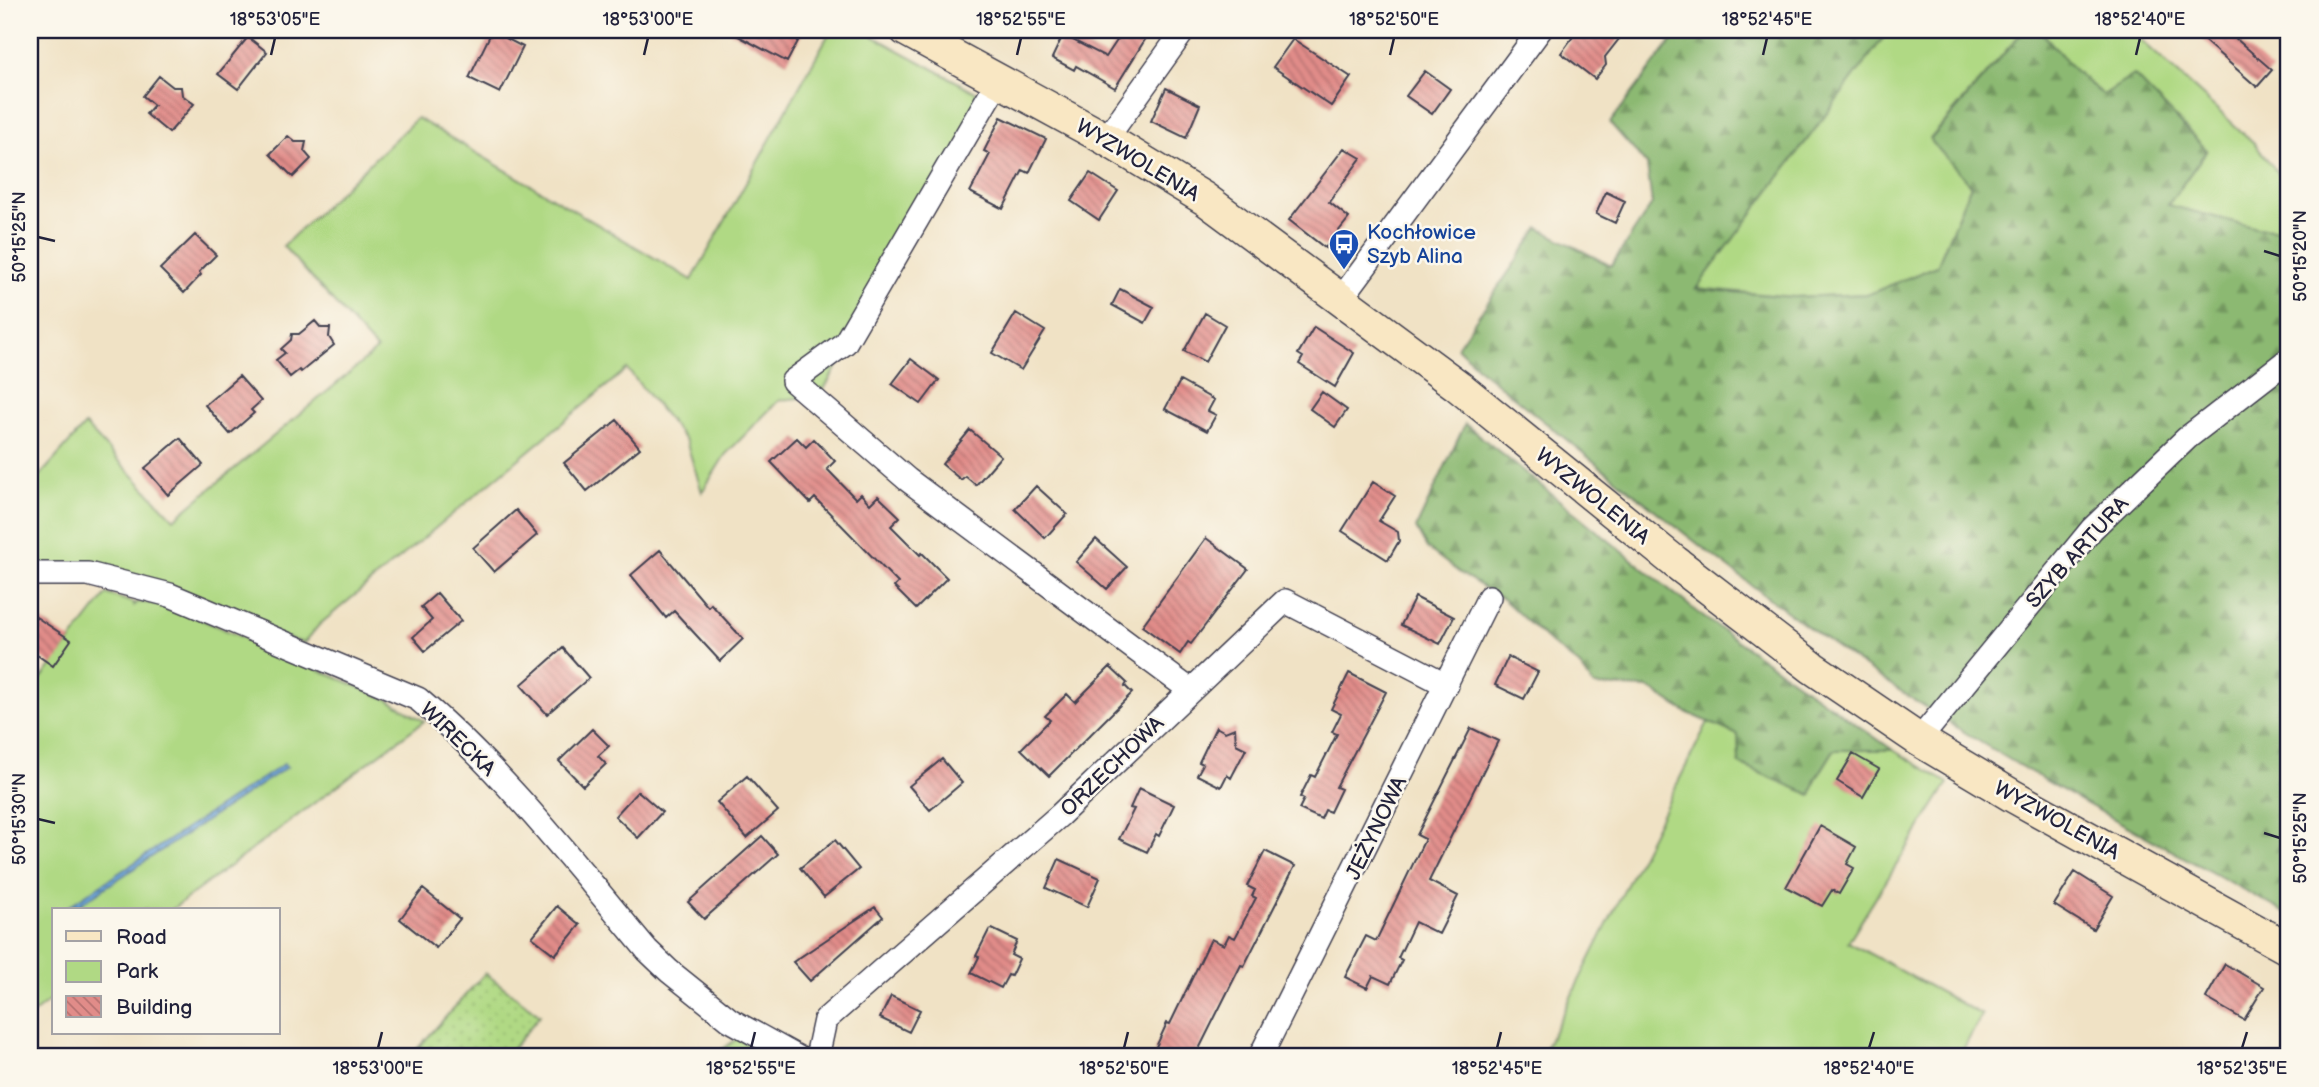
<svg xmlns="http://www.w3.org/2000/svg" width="2319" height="1087" viewBox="0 0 2319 1087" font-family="'Balsamiq Sans',sans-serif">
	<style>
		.green { fill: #b0d984; stroke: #697e60; stroke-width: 2 }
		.forest { fill: url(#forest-firs); stroke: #576e56; stroke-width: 2 }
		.garden { fill: url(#garden-dots); stroke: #697e60; stroke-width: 2 }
		.water { fill: url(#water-waves); stroke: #4a688f; stroke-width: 2 }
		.building { fill: url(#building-back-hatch) }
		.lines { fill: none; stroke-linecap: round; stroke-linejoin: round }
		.street-casing { stroke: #413f50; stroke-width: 26 }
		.secondary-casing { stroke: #413f50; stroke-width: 35 }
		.street { stroke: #fff; stroke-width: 23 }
		.secondary { stroke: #f9e7c3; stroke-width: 32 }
		.ticks { fill: none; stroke: #22223b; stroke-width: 2.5 }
		.labels { text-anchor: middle; stroke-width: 5; stroke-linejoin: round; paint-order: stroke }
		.street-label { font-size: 21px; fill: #22223b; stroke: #fbf7ec }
		.transit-label { font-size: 21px; fill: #164399; stroke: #fbf7ec; text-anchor: start }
		.neatline { fill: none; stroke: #22223b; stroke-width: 2.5 }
		.ticks-label { font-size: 18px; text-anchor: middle; fill: #22223b }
	</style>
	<defs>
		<pattern id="forest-firs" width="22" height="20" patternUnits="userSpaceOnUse" patternTransform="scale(1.75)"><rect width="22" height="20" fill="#8cb972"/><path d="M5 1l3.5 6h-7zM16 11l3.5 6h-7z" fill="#72965f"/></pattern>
		<pattern id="garden-dots" width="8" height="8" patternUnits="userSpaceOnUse" patternTransform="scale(1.75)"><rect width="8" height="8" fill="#b0d984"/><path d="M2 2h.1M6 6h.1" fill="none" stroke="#97ba73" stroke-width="1.8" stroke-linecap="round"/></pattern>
		<pattern id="water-waves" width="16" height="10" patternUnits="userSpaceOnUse" patternTransform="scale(1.75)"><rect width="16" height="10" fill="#71aee3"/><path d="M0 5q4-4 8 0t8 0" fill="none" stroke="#5c8db9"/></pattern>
		<pattern id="building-back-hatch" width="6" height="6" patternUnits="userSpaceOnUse" patternTransform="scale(1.75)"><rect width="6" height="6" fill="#e18c89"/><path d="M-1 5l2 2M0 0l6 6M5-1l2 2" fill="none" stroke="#b67271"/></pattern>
	</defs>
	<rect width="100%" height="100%" fill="#fbf7ec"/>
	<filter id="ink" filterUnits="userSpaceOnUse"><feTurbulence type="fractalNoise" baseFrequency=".0143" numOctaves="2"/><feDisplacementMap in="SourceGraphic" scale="14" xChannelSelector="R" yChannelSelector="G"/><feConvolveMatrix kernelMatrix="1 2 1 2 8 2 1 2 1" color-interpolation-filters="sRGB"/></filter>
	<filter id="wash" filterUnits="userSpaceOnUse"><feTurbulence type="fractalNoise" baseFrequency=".00686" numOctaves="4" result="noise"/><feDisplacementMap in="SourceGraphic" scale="28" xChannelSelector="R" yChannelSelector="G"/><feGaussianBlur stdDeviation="1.57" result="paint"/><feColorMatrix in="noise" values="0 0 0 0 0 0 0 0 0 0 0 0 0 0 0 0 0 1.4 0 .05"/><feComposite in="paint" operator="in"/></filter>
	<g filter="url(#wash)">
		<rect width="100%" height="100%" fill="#f0e2c5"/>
		<path class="green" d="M 831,30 L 862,30 L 992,101 L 820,396 L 779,400 L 725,455 L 702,492 L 686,441 L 627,369 L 319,625 L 304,643 L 30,564 L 30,487 L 85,425 L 174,519 L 377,350 L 283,246 L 417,118 L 692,280 Z
			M 1889,30 L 2024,30 L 1930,139 L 1971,185 L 1937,266 L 1869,294 L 1794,297 L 1695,288 Z
			M 2040,30 L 2130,30 L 2254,143 L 2289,187 L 2289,230 L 2257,228 L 2168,205 L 2207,150 L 2103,95 L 2075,71 Z
			M 107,594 L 134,603 L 134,605 L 137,602 L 167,605 L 387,699 L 424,721 L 171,910 L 54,910 L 54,997 L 30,1016 L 30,693 Z
			M 1708,722 L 1739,735 L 1811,795 L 1816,779 L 1834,750 L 1893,750 L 1948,783 L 1848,942 L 1982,1015 L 1959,1057 L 1810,1057 L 1801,1053 L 1799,1057 L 1541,1057 Z
			M 738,1038 L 775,1057 L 712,1057 Z"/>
		<path class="forest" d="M 1680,30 L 1889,30 L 1696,289 L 1794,297 L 1869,294 L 1937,266 L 1971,185 L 1930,140 L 2024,30 L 2040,30 L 2075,71 L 2103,95 L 2134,75 L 2207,150 L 2168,205 L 2257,228 L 2289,230 L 2289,915 C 2162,844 2029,777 1908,696 C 1760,599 1624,485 1486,375 L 1457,347 L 1539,228 L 1611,266 L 1652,204 L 1647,165 L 1610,123 Z
			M 1465,424 L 1702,616 L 1893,750 L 1834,750 L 1816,779 L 1811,795 L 1739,764 L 1738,735 L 1686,712 L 1648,688 L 1594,686 L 1579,665 L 1553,645 L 1504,600 L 1460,573 L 1427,548 L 1416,528 Z"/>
		<path class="garden" d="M 485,973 L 540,1015 L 506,1057 L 410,1057 Z"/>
		<path class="water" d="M 284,764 L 287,767 L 71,910 L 63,910 Z"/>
		<g id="blocks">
			<path class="building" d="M 727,30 L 804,30 L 787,62 Z
				M 1124,30 L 1133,30 L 1146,38 L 1115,88 L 1076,66 L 1074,70 L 1052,58 L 1063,35 L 1106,57 Z
				M 1578,30 L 1626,30 L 1605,57 L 1606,65 L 1595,79 L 1561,53 Z
				M 2192,30 L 2226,30 L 2272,70 L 2257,87 Z
				M 492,31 L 523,47 L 500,93 L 469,78 Z
				M 248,37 L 267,52 L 238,89 L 218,74 Z
				M 1293,39 L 1351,77 L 1331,106 L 1273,67 Z
				M 1425,71 L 1450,89 L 1432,114 L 1406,96 Z
				M 159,76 L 173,87 L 181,87 L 182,95 L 194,104 L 169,133 L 146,114 L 154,105 L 143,96 Z
				M 1166,88 L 1200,105 L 1186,138 L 1151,121 Z
				M 1001,117 L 1046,139 L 1029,173 L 1023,170 L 1003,209 L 970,192 L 990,154 L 984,151 Z
				M 288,136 L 295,142 L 306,142 L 304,151 L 311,159 L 293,177 L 270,154 Z
				M 1344,148 L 1361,158 L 1329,202 L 1349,218 L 1325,248 L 1289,220 Z
				M 1090,173 L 1118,191 L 1099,220 L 1071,201 Z
				M 1606,192 L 1625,201 L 1615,223 L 1596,214 Z
				M 195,235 L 216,255 L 199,272 L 201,275 L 184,293 L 160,269 Z
				M 1120,289 L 1154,307 L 1145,323 L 1112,305 Z
				M 1016,313 L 1045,331 L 1021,370 L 992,353 Z
				M 1205,313 L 1225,325 L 1205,362 L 1184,351 Z
				M 315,321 L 321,328 L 330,328 L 329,337 L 334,345 L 301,372 L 299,370 L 290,377 L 276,360 L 285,353 L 281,349 L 291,340 L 292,334 L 299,334 Z
				M 1314,327 L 1354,353 L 1335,387 L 1299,364 L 1303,357 L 1298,354 Z
				M 911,359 L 939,380 L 921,404 L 892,384 Z
				M 239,376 L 261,401 L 251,410 L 254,413 L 230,434 L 205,405 Z
				M 1180,381 L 1214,400 L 1208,411 L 1216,415 L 1207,431 L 1165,409 Z
				M 1322,392 L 1347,410 L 1335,427 L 1310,409 Z
				M 617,420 L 640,448 L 587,491 L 564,463 Z
				M 970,430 L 1001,456 L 976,485 L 965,476 L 961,480 L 942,464 Z
				M 180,438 L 203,465 L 168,495 L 145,468 Z
				M 797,438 L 806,447 L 814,439 L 835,461 L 827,469 L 856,499 L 861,494 L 870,504 L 878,496 L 900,517 L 891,526 L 920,555 L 922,553 L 947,578 L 916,609 L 894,587 L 898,583 L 815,498 L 810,503 L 771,462 Z
				M 1373,482 L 1395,496 L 1379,521 L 1398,532 L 1399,541 L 1388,560 L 1342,531 Z
				M 1036,486 L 1067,514 L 1045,538 L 1015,509 Z
				M 516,510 L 537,535 L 494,572 L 473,548 Z
				M 1206,538 L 1248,569 L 1191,644 L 1188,642 L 1180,654 L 1142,626 Z
				M 1096,539 L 1127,567 L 1107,589 L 1076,562 Z
				M 660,550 L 708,607 L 711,604 L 743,639 L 720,661 L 674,611 L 666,618 L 631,575 Z
				M 437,593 L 461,621 L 425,651 L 413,637 L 432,620 L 421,607 Z
				M 1415,597 L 1454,617 L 1440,644 L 1401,625 Z
				M 30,613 L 71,640 L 53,666 L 30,650 Z
				M 563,648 L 589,678 L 547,714 L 521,685 Z
				M 1508,657 L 1538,672 L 1524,699 L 1495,685 Z
				M 1110,667 L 1127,683 L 1125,686 L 1132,693 L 1049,776 L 1021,749 L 1050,720 L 1045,716 L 1067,694 L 1075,702 Z
				M 1349,673 L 1386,692 L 1336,787 L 1341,789 L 1330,812 L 1325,810 L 1321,819 L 1299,809 L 1304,799 L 1300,797 L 1311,775 L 1315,777 L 1337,734 L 1332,732 L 1341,714 L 1331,709 Z
				M 1216,727 L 1225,732 L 1235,728 L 1236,744 L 1246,749 L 1231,778 L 1227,775 L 1221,787 L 1197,775 L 1203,764 L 1199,762 Z
				M 1471,728 L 1498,741 L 1429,881 L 1458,896 L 1439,934 L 1415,922 L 1398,958 L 1402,960 L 1390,984 L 1373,976 L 1367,988 L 1345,977 L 1366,936 L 1376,941 L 1425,839 L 1417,835 Z
				M 592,729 L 609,746 L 598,756 L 606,764 L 583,786 L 559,761 Z
				M 1853,754 L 1879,769 L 1863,797 L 1837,781 Z
				M 942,759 L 962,783 L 930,810 L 909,786 Z
				M 747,776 L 778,811 L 747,838 L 717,802 Z
				M 1139,788 L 1174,805 L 1159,836 L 1156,834 L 1147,852 L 1119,839 L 1134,809 L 1130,808 Z
				M 638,791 L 662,812 L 638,838 L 615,816 Z
				M 1820,826 L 1856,847 L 1847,864 L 1854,868 L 1839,894 L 1832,890 L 1822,906 L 1786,887 Z
				M 762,836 L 778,854 L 704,919 L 688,902 Z
				M 835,840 L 859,869 L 824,897 L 800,868 Z
				M 1265,851 L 1295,866 L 1244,966 L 1241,965 L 1195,1057 L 1166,1057 L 1154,1051 L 1167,1023 L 1170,1024 L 1211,939 L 1224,945 L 1229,935 L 1235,938 L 1256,898 L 1252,896 L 1255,890 L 1247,886 Z
				M 1059,859 L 1100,878 L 1087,907 L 1046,888 Z
				M 2075,872 L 2113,896 L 2093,929 L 2054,905 Z
				M 423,889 L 460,919 L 436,948 L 400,919 Z
				M 557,906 L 580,925 L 555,955 L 532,937 Z
				M 875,907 L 883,917 L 810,981 L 793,962 Z
				M 992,929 L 1017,941 L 1011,955 L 1019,959 L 1011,976 L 1008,975 L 1001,988 L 971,973 L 979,957 L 976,956 L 989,930 Z
				M 2225,964 L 2264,987 L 2244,1020 L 2206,998 Z
				M 891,996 L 920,1010 L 909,1032 L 880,1018 Z"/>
		</g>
	</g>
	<g filter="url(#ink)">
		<use href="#blocks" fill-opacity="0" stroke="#413f50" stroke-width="2"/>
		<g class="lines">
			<g class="street-casing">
				<path id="street" d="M 998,81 L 845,343 L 793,381 L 908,480 L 1190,690
					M 1106,139 L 1184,30
					M 1341,299 L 1540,30
					M 30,574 L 88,574 L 170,595 L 418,699 C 503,771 575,864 647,950 L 669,971 L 730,1020 L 797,1057
					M 1919,740 L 2092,529 L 2187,438 L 2289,359
					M 817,1057 L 825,1020 L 1060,815 L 1285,601 L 1447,685
					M 1260,1057 L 1489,597"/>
			</g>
			<g class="secondary-casing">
				<path id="secondary" d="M 906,30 L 1106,139 L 1205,199 L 1458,386 L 1675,562 L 1813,668 L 1919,740 L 2011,795 L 2289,949"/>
			</g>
			<use href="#street" class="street"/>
			<use href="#secondary" class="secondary"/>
		</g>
	</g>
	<path class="ticks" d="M 271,55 L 275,38M 644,55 L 648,38M 1017,55 L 1021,38M 1390,55 L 1394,38M 1763,55 L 1767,38M 2136,55 L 2140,38M 38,237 L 55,241M 2264,251 L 2280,256M 38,819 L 55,823M 2264,833 L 2280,838M 378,1048 L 382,1032M 751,1048 L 755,1032M 1124,1048 L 1128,1032M 1497,1048 L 1501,1032M 1869,1048 L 1874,1032M 2242,1048 L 2247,1032"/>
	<defs>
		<g id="bus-pin" transform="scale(1.575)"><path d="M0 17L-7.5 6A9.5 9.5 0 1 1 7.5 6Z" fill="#1a4fb4" stroke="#fbf7ec"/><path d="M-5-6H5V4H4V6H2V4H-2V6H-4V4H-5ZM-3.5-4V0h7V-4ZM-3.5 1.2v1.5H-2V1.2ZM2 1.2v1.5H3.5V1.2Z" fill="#fff"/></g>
	</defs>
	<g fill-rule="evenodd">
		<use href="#bus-pin" x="1344" y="244"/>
	</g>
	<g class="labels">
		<g class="street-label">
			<text transform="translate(1138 160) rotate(31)" y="7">WYZWOLENIA</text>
			<text transform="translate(1593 496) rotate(39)" y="7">WYZWOLENIA</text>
			<text transform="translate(2077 552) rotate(-48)" y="7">SZYB ARTURA</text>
			<text transform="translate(458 739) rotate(44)" y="7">WIRECKA</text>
			<text transform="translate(1112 766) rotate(-44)" y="7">ORZECHOWA</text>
			<text transform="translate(2057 820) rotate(29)" y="7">WYZWOLENIA</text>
			<text transform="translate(1376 828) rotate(-64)" y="7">JEŻYNOWA</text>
		</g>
		<g class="transit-label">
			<text x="1367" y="239">Kochłowice<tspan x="1367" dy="24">Szyb Alina</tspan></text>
		</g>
	</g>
	<rect width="2319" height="1087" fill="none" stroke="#fbf7ec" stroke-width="77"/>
	<rect x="52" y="908" width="228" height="126" fill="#fbf7ec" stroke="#a4a2a5" stroke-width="2"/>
	<rect x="66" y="931" width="35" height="10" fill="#f9e7c3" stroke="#a4a2a5" stroke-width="2"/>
	<text x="116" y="944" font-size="21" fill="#22223b">Road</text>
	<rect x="66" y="961" width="35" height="21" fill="#b0d984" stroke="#a4a2a5" stroke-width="2"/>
	<text x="116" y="978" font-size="21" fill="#22223b">Park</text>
	<rect x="66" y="996" width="35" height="21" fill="url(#building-back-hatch)" stroke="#a4a2a5" stroke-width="2"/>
	<text x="116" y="1014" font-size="21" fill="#22223b">Building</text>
	<rect x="38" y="38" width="2242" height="1010" class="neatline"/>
	<g class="ticks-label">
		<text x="275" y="25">18°53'05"E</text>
		<text x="648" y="25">18°53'00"E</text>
		<text x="1021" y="25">18°52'55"E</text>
		<text x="1394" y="25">18°52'50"E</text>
		<text x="1767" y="25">18°52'45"E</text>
		<text x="2140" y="25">18°52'40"E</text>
		<text transform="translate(19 237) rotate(-90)" y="6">50°15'25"N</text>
		<text transform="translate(2300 256) rotate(-90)" y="6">50°15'20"N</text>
		<text transform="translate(19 819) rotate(-90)" y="6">50°15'30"N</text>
		<text transform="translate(2300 838) rotate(-90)" y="6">50°15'25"N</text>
		<text x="378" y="1074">18°53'00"E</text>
		<text x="751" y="1074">18°52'55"E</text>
		<text x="1124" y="1074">18°52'50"E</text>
		<text x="1497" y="1074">18°52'45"E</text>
		<text x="1869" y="1074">18°52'40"E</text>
		<text x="2242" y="1074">18°52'35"E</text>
	</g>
</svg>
